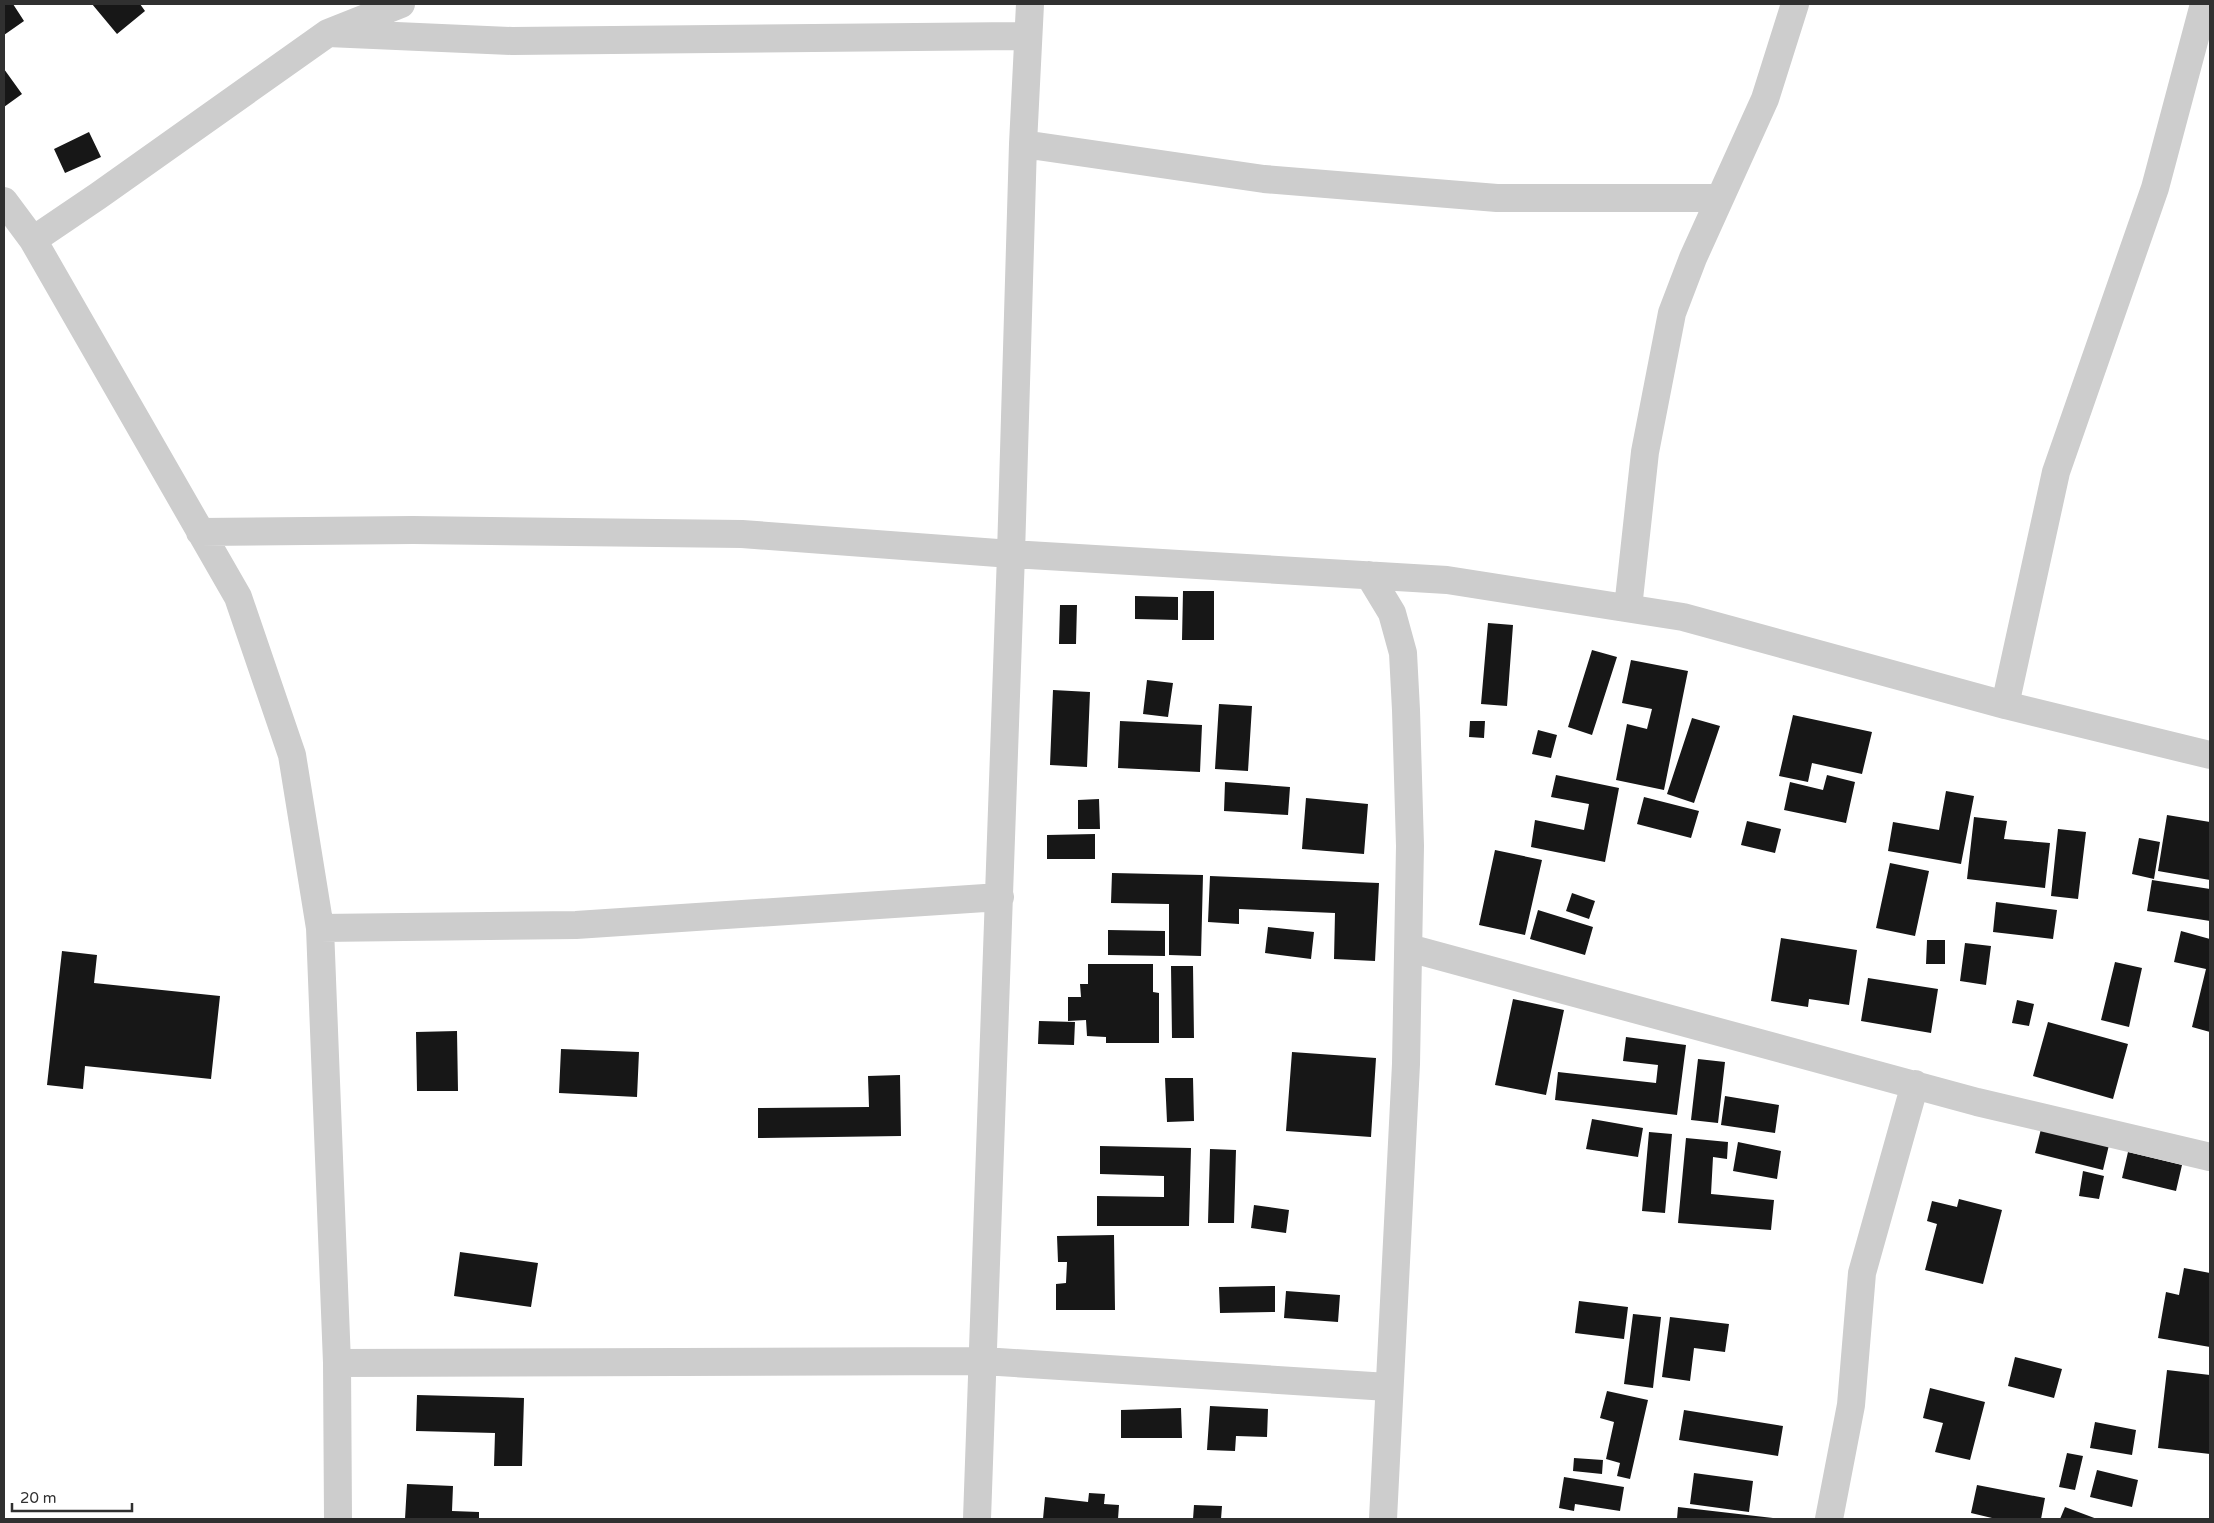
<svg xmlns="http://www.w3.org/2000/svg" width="2214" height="1523" viewBox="0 0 2214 1523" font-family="'Varela Round',sans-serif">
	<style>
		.building { fill: #171717 }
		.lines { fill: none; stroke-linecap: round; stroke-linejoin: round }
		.minor { stroke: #cdcdcd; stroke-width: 28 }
	</style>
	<rect width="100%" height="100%" fill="#fff"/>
	<path class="building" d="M 4,4 L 13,4 L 24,21 L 4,35 Z
		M 92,4 L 140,4 L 145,11 L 117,34 Z
		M 4,69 L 22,94 L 4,107 Z
		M 89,132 L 101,157 L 65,173 L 54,149 Z
		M 1183,591 L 1214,591 L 1214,640 L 1182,640 Z
		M 1135,596 L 1178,597 L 1178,620 L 1135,619 Z
		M 1060,605 L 1077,605 L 1076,644 L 1059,644 Z
		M 1488,623 L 1513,625 L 1507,706 L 1481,704 Z
		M 1592,650 L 1617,657 L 1592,735 L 1568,727 Z
		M 1631,660 L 1688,671 L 1664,790 L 1616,780 L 1627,724 L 1647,729 L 1652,709 L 1622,703 Z
		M 1147,680 L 1173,683 L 1168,717 L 1143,714 Z
		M 1053,690 L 1090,692 L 1087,767 L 1050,765 Z
		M 1219,704 L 1252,706 L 1248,771 L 1215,769 Z
		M 1793,715 L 1872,732 L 1862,774 L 1812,763 L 1808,782 L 1779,776 Z
		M 1692,718 L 1720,726 L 1694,803 L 1667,794 Z
		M 1120,721 L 1202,725 L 1200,772 L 1118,768 Z
		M 1470,721 L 1485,721 L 1484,738 L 1469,737 Z
		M 1538,730 L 1557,735 L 1551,758 L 1532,754 Z
		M 1556,775 L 1619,788 L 1605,862 L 1531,847 L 1535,820 L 1584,830 L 1589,804 L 1551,797 Z
		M 1827,775 L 1855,782 L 1846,823 L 1784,810 L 1790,782 L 1823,790 Z
		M 1225,782 L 1290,787 L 1288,815 L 1224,811 Z
		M 1946,791 L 1974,796 L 1961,864 L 1888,851 L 1893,822 L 1939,830 Z
		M 1644,797 L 1699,811 L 1691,838 L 1637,824 Z
		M 1306,798 L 1368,804 L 1364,854 L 1302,849 Z
		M 1099,799 L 1100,829 L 1078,829 L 1078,800 Z
		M 2167,815 L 2210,822 L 2210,880 L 2158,871 Z
		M 1974,817 L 2007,821 L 2004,839 L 2050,843 L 2045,888 L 1967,879 Z
		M 1747,821 L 1781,829 L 1775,853 L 1741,845 Z
		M 2058,829 L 2086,832 L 2078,899 L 2051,896 Z
		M 1095,834 L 1095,859 L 1047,859 L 1047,835 Z
		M 2139,838 L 2160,842 L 2154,879 L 2132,874 Z
		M 1495,850 L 1542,860 L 1525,935 L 1479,925 Z
		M 1890,863 L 1929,871 L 1915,936 L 1876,928 Z
		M 1112,873 L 1203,875 L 1201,956 L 1169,955 L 1169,904 L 1111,903 Z
		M 1210,876 L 1379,883 L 1375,961 L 1334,959 L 1335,913 L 1239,909 L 1239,924 L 1208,922 Z
		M 2152,880 L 2210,889 L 2210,921 L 2147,911 Z
		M 1572,893 L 1595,901 L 1589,919 L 1566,911 Z
		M 1996,902 L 2057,910 L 2053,939 L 1993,932 Z
		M 1538,910 L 1593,927 L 1585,955 L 1530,939 Z
		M 1268,927 L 1314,932 L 1311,959 L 1265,953 Z
		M 1108,930 L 1165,931 L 1165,956 L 1108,955 Z
		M 2181,931 L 2210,939 L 2210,1032 L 2192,1027 L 2206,969 L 2174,962 Z
		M 1781,938 L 1857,950 L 1849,1005 L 1809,999 L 1808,1007 L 1771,1001 Z
		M 1927,940 L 1945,940 L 1945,964 L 1926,964 Z
		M 1965,943 L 1991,946 L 1986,985 L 1960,981 Z
		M 62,951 L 97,955 L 94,983 L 220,996 L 211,1079 L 85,1066 L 83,1089 L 47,1085 Z
		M 2115,962 L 2142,968 L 2129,1027 L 2101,1020 Z
		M 1088,964 L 1153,964 L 1153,992 L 1159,993 L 1159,1043 L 1106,1043 L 1106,1037 L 1087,1036 L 1086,1020 L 1068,1021 L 1068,997 L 1081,997 L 1080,984 L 1088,984 Z
		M 1171,966 L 1193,966 L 1194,1038 L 1172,1038 Z
		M 1868,978 L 1938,989 L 1931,1033 L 1861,1021 Z
		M 1513,999 L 1564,1010 L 1546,1095 L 1495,1085 Z
		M 2017,1000 L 2034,1004 L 2029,1026 L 2012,1023 Z
		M 1039,1021 L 1075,1022 L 1074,1045 L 1038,1044 Z
		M 2048,1022 L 2128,1044 L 2113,1099 L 2033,1076 Z
		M 457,1031 L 458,1091 L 417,1091 L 416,1032 Z
		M 1626,1037 L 1686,1045 L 1677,1115 L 1555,1100 L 1558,1072 L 1656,1083 L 1658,1065 L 1623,1061 Z
		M 561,1049 L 639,1052 L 637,1097 L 559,1093 Z
		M 1292,1052 L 1376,1058 L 1371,1137 L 1286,1131 Z
		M 1698,1059 L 1725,1062 L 1718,1123 L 1691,1120 Z
		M 900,1075 L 901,1136 L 758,1138 L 758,1108 L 869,1107 L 868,1076 Z
		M 1165,1078 L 1193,1078 L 1194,1121 L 1167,1122 Z
		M 1725,1096 L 1779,1105 L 1775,1133 L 1721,1125 Z
		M 1592,1119 L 1643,1128 L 1638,1157 L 1586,1149 Z
		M 2041,1129 L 2109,1145 L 2103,1170 L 2035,1153 Z
		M 1649,1132 L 1672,1134 L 1665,1213 L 1642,1211 Z
		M 1686,1138 L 1728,1142 L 1727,1159 L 1713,1157 L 1711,1194 L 1774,1200 L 1771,1230 L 1678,1223 Z
		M 1738,1142 L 1781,1151 L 1777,1179 L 1733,1171 Z
		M 1100,1146 L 1191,1148 L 1189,1226 L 1097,1226 L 1097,1196 L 1164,1197 L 1164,1176 L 1100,1174 Z
		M 1210,1149 L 1236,1150 L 1234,1223 L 1208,1223 Z
		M 2128,1152 L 2182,1165 L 2176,1191 L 2122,1178 Z
		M 2083,1171 L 2104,1176 L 2099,1199 L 2079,1196 Z
		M 1959,1199 L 2002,1210 L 1983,1284 L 1925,1270 L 1937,1224 L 1927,1221 L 1932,1201 L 1957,1207 Z
		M 1254,1205 L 1289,1210 L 1286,1233 L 1251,1228 Z
		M 1114,1235 L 1115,1310 L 1056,1310 L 1056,1284 L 1066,1283 L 1067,1262 L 1058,1262 L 1057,1236 Z
		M 460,1252 L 538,1263 L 531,1307 L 454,1296 Z
		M 2184,1268 L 2210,1273 L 2210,1347 L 2158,1338 L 2166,1292 L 2179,1295 Z
		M 1275,1286 L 1275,1312 L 1220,1313 L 1219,1287 Z
		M 1286,1291 L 1340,1295 L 1338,1322 L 1284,1318 Z
		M 1579,1301 L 1628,1307 L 1624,1339 L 1575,1333 Z
		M 1633,1314 L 1661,1317 L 1653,1388 L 1624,1384 Z
		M 1670,1317 L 1729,1324 L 1725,1352 L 1694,1348 L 1690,1381 L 1662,1377 Z
		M 2015,1357 L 2062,1369 L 2054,1398 L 2008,1386 Z
		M 2167,1370 L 2210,1375 L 2210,1454 L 2158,1448 Z
		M 1930,1388 L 1985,1402 L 1970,1460 L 1935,1452 L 1943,1423 L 1923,1418 Z
		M 1607,1391 L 1648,1400 L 1630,1479 L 1617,1476 L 1620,1463 L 1606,1459 L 1614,1422 L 1600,1418 Z
		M 417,1395 L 524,1398 L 522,1466 L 494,1466 L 495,1433 L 416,1431 Z
		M 1210,1406 L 1268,1409 L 1267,1437 L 1236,1436 L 1235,1451 L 1207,1450 Z
		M 1181,1408 L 1182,1438 L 1121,1438 L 1121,1410 Z
		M 1684,1410 L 1783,1426 L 1778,1456 L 1679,1440 Z
		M 2095,1422 L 2136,1430 L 2132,1455 L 2090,1448 Z
		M 2067,1453 L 2083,1456 L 2075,1490 L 2059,1487 Z
		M 1574,1458 L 1603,1460 L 1602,1474 L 1573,1471 Z
		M 2097,1470 L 2138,1480 L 2132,1507 L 2090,1497 Z
		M 1694,1473 L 1753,1481 L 1749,1512 L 1690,1504 Z
		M 1564,1477 L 1624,1487 L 1620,1511 L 1575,1504 L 1574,1511 L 1559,1508 Z
		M 407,1484 L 453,1486 L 452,1511 L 479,1512 L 479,1519 L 405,1519 Z
		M 1977,1485 L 2045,1498 L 2041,1519 L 1992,1519 L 1992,1518 L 1971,1513 Z
		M 1089,1493 L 1105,1494 L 1104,1504 L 1119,1505 L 1118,1519 L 1043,1519 L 1045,1497 L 1088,1502 Z
		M 1194,1505 L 1222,1506 L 1221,1519 L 1193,1519 Z
		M 1678,1507 L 1773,1518 L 1773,1519 L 1677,1519 Z
		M 2065,1507 L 2097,1519 L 2060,1519 Z"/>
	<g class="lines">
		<path class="minor" d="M 328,33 L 512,41 L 1028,36
			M 1023,144 L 1264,179 L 1497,198 L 1720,198
			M 4,201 L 33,240 L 238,597 L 292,755 L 320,928 L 337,1363 L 338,1519
			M 33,240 L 98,196 L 328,33 L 401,4
			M 200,532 L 413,530 L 742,534 L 1011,554 L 1447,580 L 1683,617 L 2005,705 L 2210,755
			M 1369,575 L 1392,613 L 1403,653 L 1406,710 L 1410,846 L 1406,1064 L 1383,1519
			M 1628,608 L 1645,452 L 1672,313 L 1693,258 L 1765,99 L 1795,4
			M 2005,705 L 2056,472 L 2155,188 L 2204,4
			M 320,928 L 576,925 L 1000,897
			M 1409,948 L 1977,1102 L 2210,1157
			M 337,1363 L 983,1361 L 1388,1387
			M 977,1519 L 1011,554 L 1023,144 L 1030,4
			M 1829,1519 L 1851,1405 L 1862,1273 L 1915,1084"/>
	</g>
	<rect width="2214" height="1523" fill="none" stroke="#303030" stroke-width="10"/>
	<path d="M12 1503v8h120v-8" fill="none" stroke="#303030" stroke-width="2.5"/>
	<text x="20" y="1503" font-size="15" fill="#303030" stroke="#ffffff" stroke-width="4" paint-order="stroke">20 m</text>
</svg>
